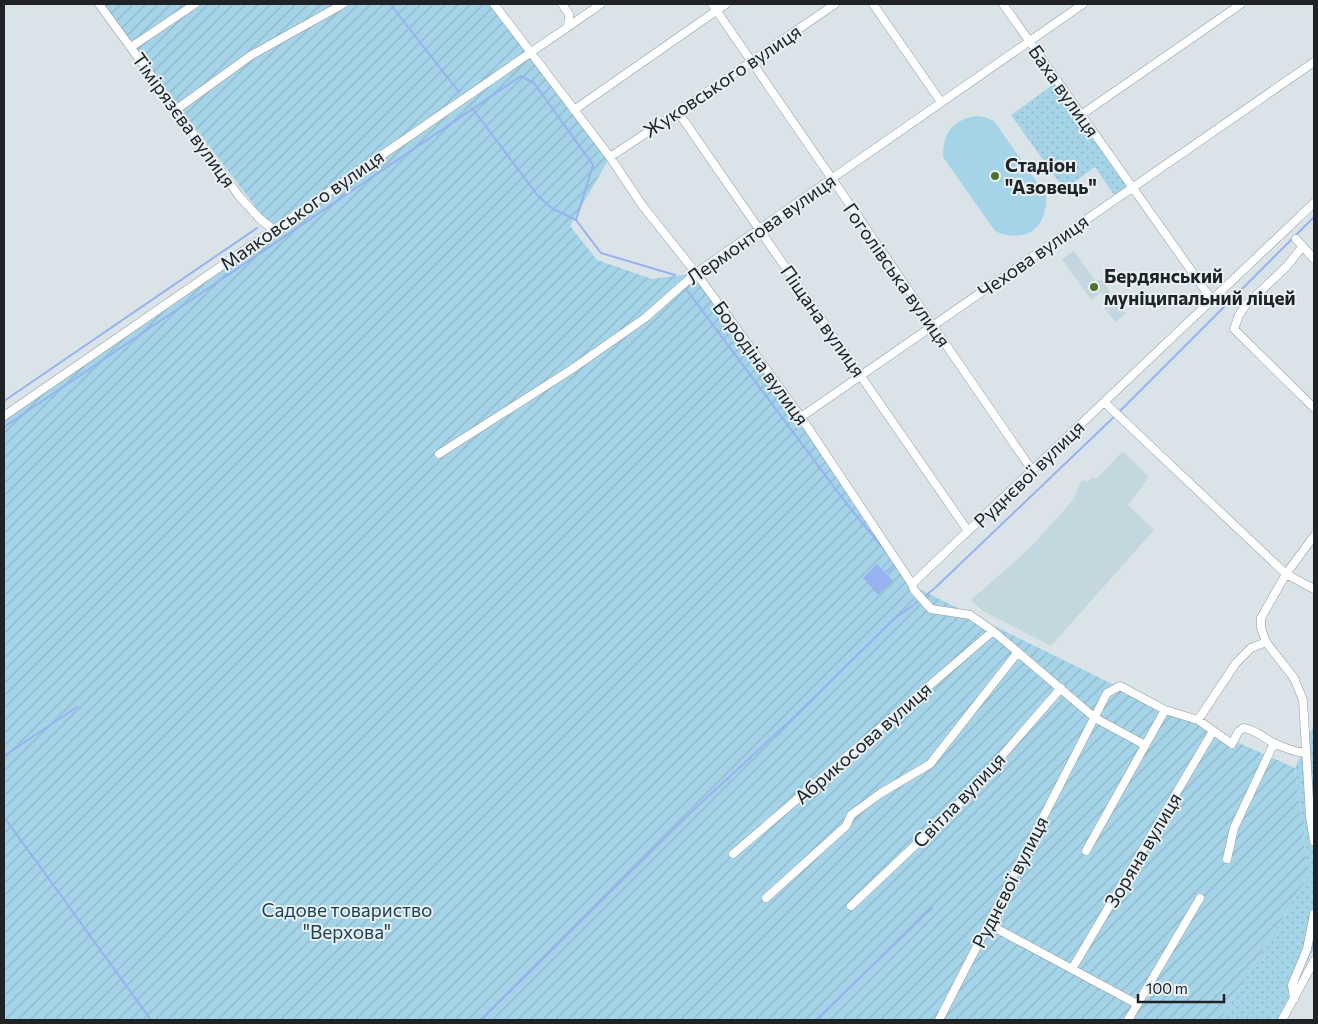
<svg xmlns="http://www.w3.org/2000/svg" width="1318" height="1024" viewBox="0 0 1318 1024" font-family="Commissioner,sans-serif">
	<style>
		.built { fill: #c5d7de }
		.grass { fill: url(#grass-dots) }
		.garden { fill: url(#garden-furrows) }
		.pitch { fill: #a5d4e9 }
		.water { fill: #97b2ef }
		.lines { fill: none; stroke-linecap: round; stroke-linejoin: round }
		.stream { stroke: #97b2ef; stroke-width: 2 }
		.minor-casing { stroke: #949da2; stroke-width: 9 }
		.minor { stroke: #fff; stroke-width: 8 }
		.poi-dot { fill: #4d722c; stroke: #e6f0f5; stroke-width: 2 }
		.labels { text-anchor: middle; stroke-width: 4; stroke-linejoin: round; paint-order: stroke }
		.street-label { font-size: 19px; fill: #202325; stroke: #e6f0f5 }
		.poi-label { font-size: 19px; font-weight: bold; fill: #202325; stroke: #e6f0f5; text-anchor: start }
		.park-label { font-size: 19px; fill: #1d4151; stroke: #e6f0f5 }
	</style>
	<defs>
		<pattern id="grass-dots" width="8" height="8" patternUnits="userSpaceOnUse" patternTransform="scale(1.25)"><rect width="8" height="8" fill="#a5d4e9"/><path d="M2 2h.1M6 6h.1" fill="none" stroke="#8eb6c8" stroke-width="1.8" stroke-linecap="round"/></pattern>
		<pattern id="garden-furrows" width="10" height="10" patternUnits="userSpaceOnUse" patternTransform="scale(1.25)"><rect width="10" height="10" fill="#a5d4e9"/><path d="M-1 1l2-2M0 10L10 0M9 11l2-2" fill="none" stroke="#8eb6c8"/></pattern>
	</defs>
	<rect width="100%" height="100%" fill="#d9e3e8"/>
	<path class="built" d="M 1074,251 L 1096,282 L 1101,279 L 1126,314 L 1115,322 L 1104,307 L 1110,303 L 1110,302 L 1108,302 L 1101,292 L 1091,300 L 1062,259 Z
		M 1123,451 L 1149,477 L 1128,505 L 1154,530 L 1051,646 L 983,611 L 971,600 L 1030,548 L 1073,500 L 1082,480 L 1087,482 L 1093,477 L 1096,479 Z"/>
	<path class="grass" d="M 1054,84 L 1127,186 L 1114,195 L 1095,167 L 1064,189 L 1011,115 Z
		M 1314,725 L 1314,948 L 1277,1020 L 1220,1020 L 1308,876 L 1295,768 Z"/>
	<path class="garden" d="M 102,4 L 493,4 L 529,52 L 273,230 Z
		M 530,53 L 610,157 L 570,226 L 597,260 L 652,279 L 696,273 L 801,417 L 911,585 L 1165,710 L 1295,768 L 1308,876 L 1220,1020 L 4,1020 L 4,418 Z"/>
	<path class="pitch" d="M 975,116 L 985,117 L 994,121 L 1046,195 C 1048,227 1026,245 995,231 L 943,157 C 943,134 951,121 975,116 Z"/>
	<path class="water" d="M 877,564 L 893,581 L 878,595 L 863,578 Z"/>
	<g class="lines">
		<path class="stream" d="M 390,4 L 459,92
			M 472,108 L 538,196 L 553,209 L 576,220
			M 686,289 L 846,503 L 887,553
			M 4,401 L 257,228
			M 1118,413 L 1314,217
			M 4,427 L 521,76 L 534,83 L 593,165 L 576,220 L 601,253 L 675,275
			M 885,573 L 895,564
			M 924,597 L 936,587 L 1115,416
			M 4,756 L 77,707
			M 4,817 L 151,1020
			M 481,1020 L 686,817 L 793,718 L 894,619 L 920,600
			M 816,1020 L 932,908"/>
		<g class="minor-casing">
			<path id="minor" d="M 99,4 L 239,196 L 260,219 L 274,230
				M 494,4 L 610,157 L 642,205 L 696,273 L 801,417 L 912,584
				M 562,4 L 569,14 L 568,26
				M 712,4 L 1032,470
				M 873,4 L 941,102
				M 1003,4 L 1212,300
				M 131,47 L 195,4
				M 177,109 L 250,56 L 343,4
				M 574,110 L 726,4
				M 678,112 L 968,531
				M 1081,115 L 1241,4
				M 610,157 L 678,112 L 835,4
				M 1296,239 L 1314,259
				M 1302,247 L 1287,266 L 1246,305 L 1239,315 L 1234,329 L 1314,408
				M 1104,402 L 1286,574 L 1314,589
				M 4,416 L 601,4
				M 801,417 L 1314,62
				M 439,454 L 572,369 L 645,318 L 696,273 L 1083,4
				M 1266,642 L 1261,628 L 1261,618 L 1286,574 L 1314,536
				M 1198,720 L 1236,663 L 1251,648 L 1266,642 L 1294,678 L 1303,700 L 1310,816 L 1314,841
				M 1145,745 L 1095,718 L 993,631 L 970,615 L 931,609 L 914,590 L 912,584 L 1314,203
				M 1086,851 L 1165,710
				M 733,854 L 993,631
				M 1227,859 L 1234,828 L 1274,743
				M 766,898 L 846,826 L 851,815 L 881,793 L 930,764 L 1018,652
				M 851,906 L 967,796 L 1061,688
				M 988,924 L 1137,1004
				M 1072,969 L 1213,731
				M 1294,999 L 1292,985 L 1307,949 L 1314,914
				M 939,1020 L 1107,693 L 1120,686 L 1165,710 L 1198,720 L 1232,744 L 1238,732 L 1243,728 C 1254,729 1263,737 1272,742 C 1282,747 1294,752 1306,753
				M 1128,1020 L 1200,898
				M 1282,1020 L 1314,961"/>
		</g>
		<use href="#minor" class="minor"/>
	</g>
	<g class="poi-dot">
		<circle cx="995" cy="176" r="5"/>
		<circle cx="1094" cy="287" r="5"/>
	</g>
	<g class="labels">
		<g class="street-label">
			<text transform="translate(722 81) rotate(-34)" y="7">Жуковського вулиця</text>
			<text transform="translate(1064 91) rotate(55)" y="7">Баха вулиця</text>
			<text transform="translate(184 120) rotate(54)" y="7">Тімірязєва вулиця</text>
			<text transform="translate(302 210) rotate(-35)" y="7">Маяковського вулиця</text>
			<text transform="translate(761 229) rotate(-35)" y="7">Лермонтова вулиця</text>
			<text transform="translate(1033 256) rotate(-35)" y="7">Чехова вулиця</text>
			<text transform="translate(897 275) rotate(55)" y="7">Гоголівська вулиця</text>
			<text transform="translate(823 321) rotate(55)" y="7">Піщана вулиця</text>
			<text transform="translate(761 363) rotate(54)" y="7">Бородіна вулиця</text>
			<text transform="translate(1029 474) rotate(-44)" y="7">Руднєвої вулиця</text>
			<text transform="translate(863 743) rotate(-41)" y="7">Абрикосова вулиця</text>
			<text transform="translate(959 800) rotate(-46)" y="7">Світла вулиця</text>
			<text transform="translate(1143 850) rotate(-59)" y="7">Зоряна вулиця</text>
			<text transform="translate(1010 882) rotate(-63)" y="7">Руднєвої вулиця</text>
		</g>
		<g class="poi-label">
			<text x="1005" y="172">Стадіон<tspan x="1005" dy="22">"Азовець"</tspan></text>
			<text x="1104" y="283">Бердянський<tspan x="1104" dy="22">муніципальний ліцей</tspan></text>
		</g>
		<g class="park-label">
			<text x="347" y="917">Садове товариство<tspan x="347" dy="22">"Верхова"</tspan></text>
		</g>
	</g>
	<rect width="1318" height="1024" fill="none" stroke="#202325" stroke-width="10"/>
	<path d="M1138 994v8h86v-8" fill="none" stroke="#202325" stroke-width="2.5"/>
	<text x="1146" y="994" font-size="15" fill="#202325" stroke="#e6f0f5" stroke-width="4" paint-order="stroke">100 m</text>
</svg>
